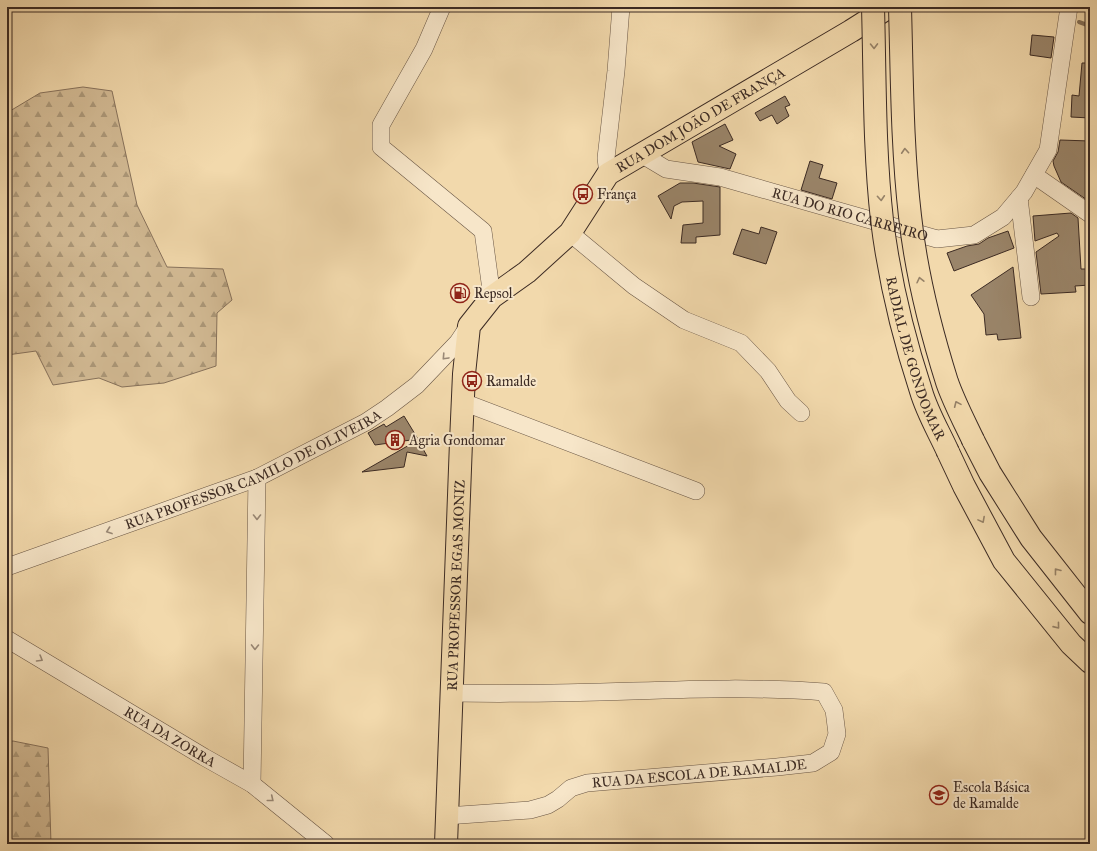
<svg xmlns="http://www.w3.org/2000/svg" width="1097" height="851" viewBox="0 0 1097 851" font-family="'IM FELL Great Primer',serif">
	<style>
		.forest { fill: url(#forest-firs); stroke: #87725c }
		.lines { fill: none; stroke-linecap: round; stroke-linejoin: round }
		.stream { stroke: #847059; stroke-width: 4 }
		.building { fill: #9a856a; stroke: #3b2a23 }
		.minor-casing { stroke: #695645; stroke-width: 18 }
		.major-casing { stroke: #3b2a23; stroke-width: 24 }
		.highway-casing { stroke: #3b2a23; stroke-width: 24 }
		.minor { stroke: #f7e6c9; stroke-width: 17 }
		.major { stroke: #f2d9ac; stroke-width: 22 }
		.highway { stroke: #f2d9ac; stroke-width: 22 }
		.highway-bridge-casing { stroke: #3b2a23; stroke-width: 24; stroke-linecap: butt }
		.highway-bridge { stroke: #f2d9ac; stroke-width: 22 }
		.oneway { stroke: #968268 }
		.oneway2 { stroke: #998876 }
		.labels { text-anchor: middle; stroke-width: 4; stroke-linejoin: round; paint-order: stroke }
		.street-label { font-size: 14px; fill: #3b2a23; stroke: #f7e6c9 }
		.poi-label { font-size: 14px; fill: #3b2a23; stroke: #f7e6c9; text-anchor: start }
	</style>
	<defs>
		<pattern id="forest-firs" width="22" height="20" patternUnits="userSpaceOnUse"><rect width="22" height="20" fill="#d3bb95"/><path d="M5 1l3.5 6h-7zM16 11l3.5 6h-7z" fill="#ac9879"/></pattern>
	</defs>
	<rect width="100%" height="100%" fill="#f2d9ac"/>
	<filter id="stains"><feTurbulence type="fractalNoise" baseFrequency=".005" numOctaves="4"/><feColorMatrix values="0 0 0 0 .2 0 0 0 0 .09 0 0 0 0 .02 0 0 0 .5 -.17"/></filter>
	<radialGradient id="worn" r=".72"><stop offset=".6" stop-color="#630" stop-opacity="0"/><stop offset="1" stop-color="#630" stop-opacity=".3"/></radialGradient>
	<path class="forest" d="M 83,87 L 112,91 L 137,205 L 167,267 L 223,269 L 232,300 L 217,313 L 216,366 L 164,383 L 122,387 L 99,378 L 53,385 L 36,351 L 7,355 L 7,154 L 10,111 L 40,93 Z
		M 13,741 L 48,748 L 51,844 L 7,844 L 7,742 Z"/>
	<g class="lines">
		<path class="stream" d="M 1079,22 L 1090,26"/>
	</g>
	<path class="building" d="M 1032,35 L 1054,37 L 1051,58 L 1030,55 Z
		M 1082,63 L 1090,63 L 1090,118 L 1071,117 L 1072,95 L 1079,96 Z
		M 785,96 L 790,105 L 785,107 L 789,116 L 777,124 L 772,115 L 760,121 L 755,113 Z
		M 725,124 L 733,140 L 719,146 L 736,154 L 730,169 L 698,162 L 692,142 Z
		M 1060,140 L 1090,141 L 1090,202 L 1061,182 L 1054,166 L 1053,161 L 1058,152 Z
		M 810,161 L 823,165 L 819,178 L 837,183 L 832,199 L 801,190 Z
		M 680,183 L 693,183 L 720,187 L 720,235 L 696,237 L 696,243 L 681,243 L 683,225 L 703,223 L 703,201 L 682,202 L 674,206 L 671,219 L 658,196 Z
		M 1071,213 L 1078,218 L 1081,269 L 1090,269 L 1090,285 L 1075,286 L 1076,292 L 1041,294 L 1036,252 L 1059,236 L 1057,233 L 1035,241 L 1033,216 Z
		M 761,227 L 777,232 L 766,264 L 733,254 L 742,229 L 759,234 Z
		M 1008,231 L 1014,248 L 954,271 L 947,253 L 967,246 L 979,244 L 988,238 Z
		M 1013,267 L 1021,338 L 998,340 L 997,334 L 986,335 L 984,314 L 971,295 Z
		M 404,416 L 418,439 L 375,445 L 368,433 L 384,424 L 386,427 Z
		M 418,440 L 427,456 L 407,452 L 404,467 L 362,472 Z"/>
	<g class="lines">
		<g class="minor-casing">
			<g id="minor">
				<path d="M 442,7 L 424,49 L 381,125 L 381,147 L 483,231 L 492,297"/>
				<path id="s1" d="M 641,154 L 666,169 L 720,177 L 937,239 L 974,235 L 1003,217 L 1024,192 L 1048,150 L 1069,7"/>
				<path d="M 608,174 L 606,158 L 616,71 L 621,7"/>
				<path d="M 1034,175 L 1090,214"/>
				<path d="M 1019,198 L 1031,297"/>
				<path d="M 570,233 L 634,286 L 684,320 L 741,343 L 768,371 L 788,401 L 801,413"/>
				<path d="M 463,402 L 696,491"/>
				<path id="s2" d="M 7,567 L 257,478 L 329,441 L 366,422 L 387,408 L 417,385 L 458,342 L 468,327"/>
				<path id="s3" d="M 7,639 L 204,757 L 252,784 L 326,844"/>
				<path d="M 252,784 L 257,478"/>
				<path id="s4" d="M 446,816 L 530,810 L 548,805 L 558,799 L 571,788 L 587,783 L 777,767 L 813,763 L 831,752 L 837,734 L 834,710 L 824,692 C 761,687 697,689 633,691 C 573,693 512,694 451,693"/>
			</g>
		</g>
		<g class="major-casing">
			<g id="major">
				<path id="s5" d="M 446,844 L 461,442 L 464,374 L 469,326 L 492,297 L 527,272 L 570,233 L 608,174 L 851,31 L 889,7"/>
			</g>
		</g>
		<g class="highway-casing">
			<path id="highway" d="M 973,440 L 990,473 L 1031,538 L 1090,613
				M 948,452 L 964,486 L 1004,561 L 1071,644 L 1090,662"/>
		</g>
		<use href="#minor" class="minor"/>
		<use href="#major" class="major"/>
		<use href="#highway" class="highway"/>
		<g class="highway-bridge-casing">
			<g id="highway-bridge">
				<path id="s6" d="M 873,7 C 875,78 874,149 882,220 C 889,277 903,336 921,391 C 927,412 939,432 948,452"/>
				<path d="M 900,7 C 902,77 902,147 910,216 C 916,272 930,328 947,382 C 954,402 964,421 973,440"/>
			</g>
		</g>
		<use href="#highway-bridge" class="highway-bridge"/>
	</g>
	<defs><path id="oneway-chevron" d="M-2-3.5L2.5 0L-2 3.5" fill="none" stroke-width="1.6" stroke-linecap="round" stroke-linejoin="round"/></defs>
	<g class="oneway">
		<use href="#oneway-chevron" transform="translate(874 46) rotate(89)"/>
		<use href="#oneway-chevron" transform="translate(905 151) rotate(-94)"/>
		<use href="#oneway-chevron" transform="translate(881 198) rotate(86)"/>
		<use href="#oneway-chevron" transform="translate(920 280) rotate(-103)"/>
		<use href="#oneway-chevron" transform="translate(957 404) rotate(-114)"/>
		<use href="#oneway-chevron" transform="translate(982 520) rotate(62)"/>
		<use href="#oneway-chevron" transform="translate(1057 571) rotate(-128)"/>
		<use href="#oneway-chevron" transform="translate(1057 626) rotate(51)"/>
	</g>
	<g class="oneway2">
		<use href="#oneway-chevron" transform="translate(445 357) rotate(133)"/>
		<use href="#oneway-chevron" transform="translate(257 517) rotate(90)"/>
		<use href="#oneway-chevron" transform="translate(109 531) rotate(160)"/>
		<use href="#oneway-chevron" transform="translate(255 647) rotate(91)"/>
		<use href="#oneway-chevron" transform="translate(40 659) rotate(31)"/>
		<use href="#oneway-chevron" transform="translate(271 799) rotate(39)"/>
	</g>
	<defs>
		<g id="bus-ring" transform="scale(1)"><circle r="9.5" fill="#f7e6c9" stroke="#8f2418" stroke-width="1.5"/><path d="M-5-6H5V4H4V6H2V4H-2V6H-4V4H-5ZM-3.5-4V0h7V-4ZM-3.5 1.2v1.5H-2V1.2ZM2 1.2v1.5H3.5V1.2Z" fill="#8f2418"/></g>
		<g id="fuel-ring" transform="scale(1)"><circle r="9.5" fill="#f7e6c9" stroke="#8f2418" stroke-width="1.5"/><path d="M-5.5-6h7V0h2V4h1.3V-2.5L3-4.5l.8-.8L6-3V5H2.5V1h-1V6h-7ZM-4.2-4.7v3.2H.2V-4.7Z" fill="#8f2418"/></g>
		<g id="building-ring" transform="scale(1)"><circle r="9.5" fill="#f7e6c9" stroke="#8f2418" stroke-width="1.5"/><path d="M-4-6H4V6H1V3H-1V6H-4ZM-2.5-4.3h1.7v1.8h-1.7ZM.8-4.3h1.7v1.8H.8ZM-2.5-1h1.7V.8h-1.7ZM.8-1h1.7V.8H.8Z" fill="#8f2418"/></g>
		<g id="school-ring" transform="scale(1)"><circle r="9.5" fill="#f7e6c9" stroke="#8f2418" stroke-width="1.5"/><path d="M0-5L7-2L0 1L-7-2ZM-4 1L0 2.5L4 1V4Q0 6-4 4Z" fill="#8f2418"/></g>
	</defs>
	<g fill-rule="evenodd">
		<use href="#bus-ring" x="583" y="194"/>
		<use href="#fuel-ring" x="460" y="293"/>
		<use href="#bus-ring" x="472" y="381"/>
		<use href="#building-ring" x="395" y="440"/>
		<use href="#school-ring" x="939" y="795"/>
	</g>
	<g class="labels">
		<g class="street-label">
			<text dy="5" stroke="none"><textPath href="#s5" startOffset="834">RUA DOM JOÃO DE FRANÇA</textPath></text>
			<text dy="5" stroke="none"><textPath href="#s1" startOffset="219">RUA DO RIO CARREIRO</textPath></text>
			<text dy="5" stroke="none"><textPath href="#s6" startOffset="356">RADIAL DE GONDOMAR</textPath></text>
			<text dy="5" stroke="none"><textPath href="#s2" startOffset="265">RUA PROFESSOR CAMILO DE OLIVEIRA</textPath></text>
			<text dy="5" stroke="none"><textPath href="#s5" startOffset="259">RUA PROFESSOR EGAS MONIZ</textPath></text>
			<text dy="5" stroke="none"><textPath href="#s3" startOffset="190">RUA DA ZORRA</textPath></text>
			<text dy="5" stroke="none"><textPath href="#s4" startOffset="261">RUA DA ESCOLA DE RAMALDE</textPath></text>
		</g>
		<g class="poi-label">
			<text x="597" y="199">França</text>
			<text x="474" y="298">Repsol</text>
			<text x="486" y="386">Ramalde</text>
			<text x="409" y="445">Agria Gondomar</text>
			<text x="953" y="792">Escola Básica<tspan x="953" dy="16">de Ramalde</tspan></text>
		</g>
	</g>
	<rect width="1097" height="851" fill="none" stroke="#f2d9ac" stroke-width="24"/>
	<rect x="8" y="8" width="1081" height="835" fill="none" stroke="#3b2a23" stroke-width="2"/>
	<rect x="12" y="12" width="1073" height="827" fill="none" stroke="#3b2a23"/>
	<rect width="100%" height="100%" filter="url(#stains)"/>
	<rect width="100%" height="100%" fill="url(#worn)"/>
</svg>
